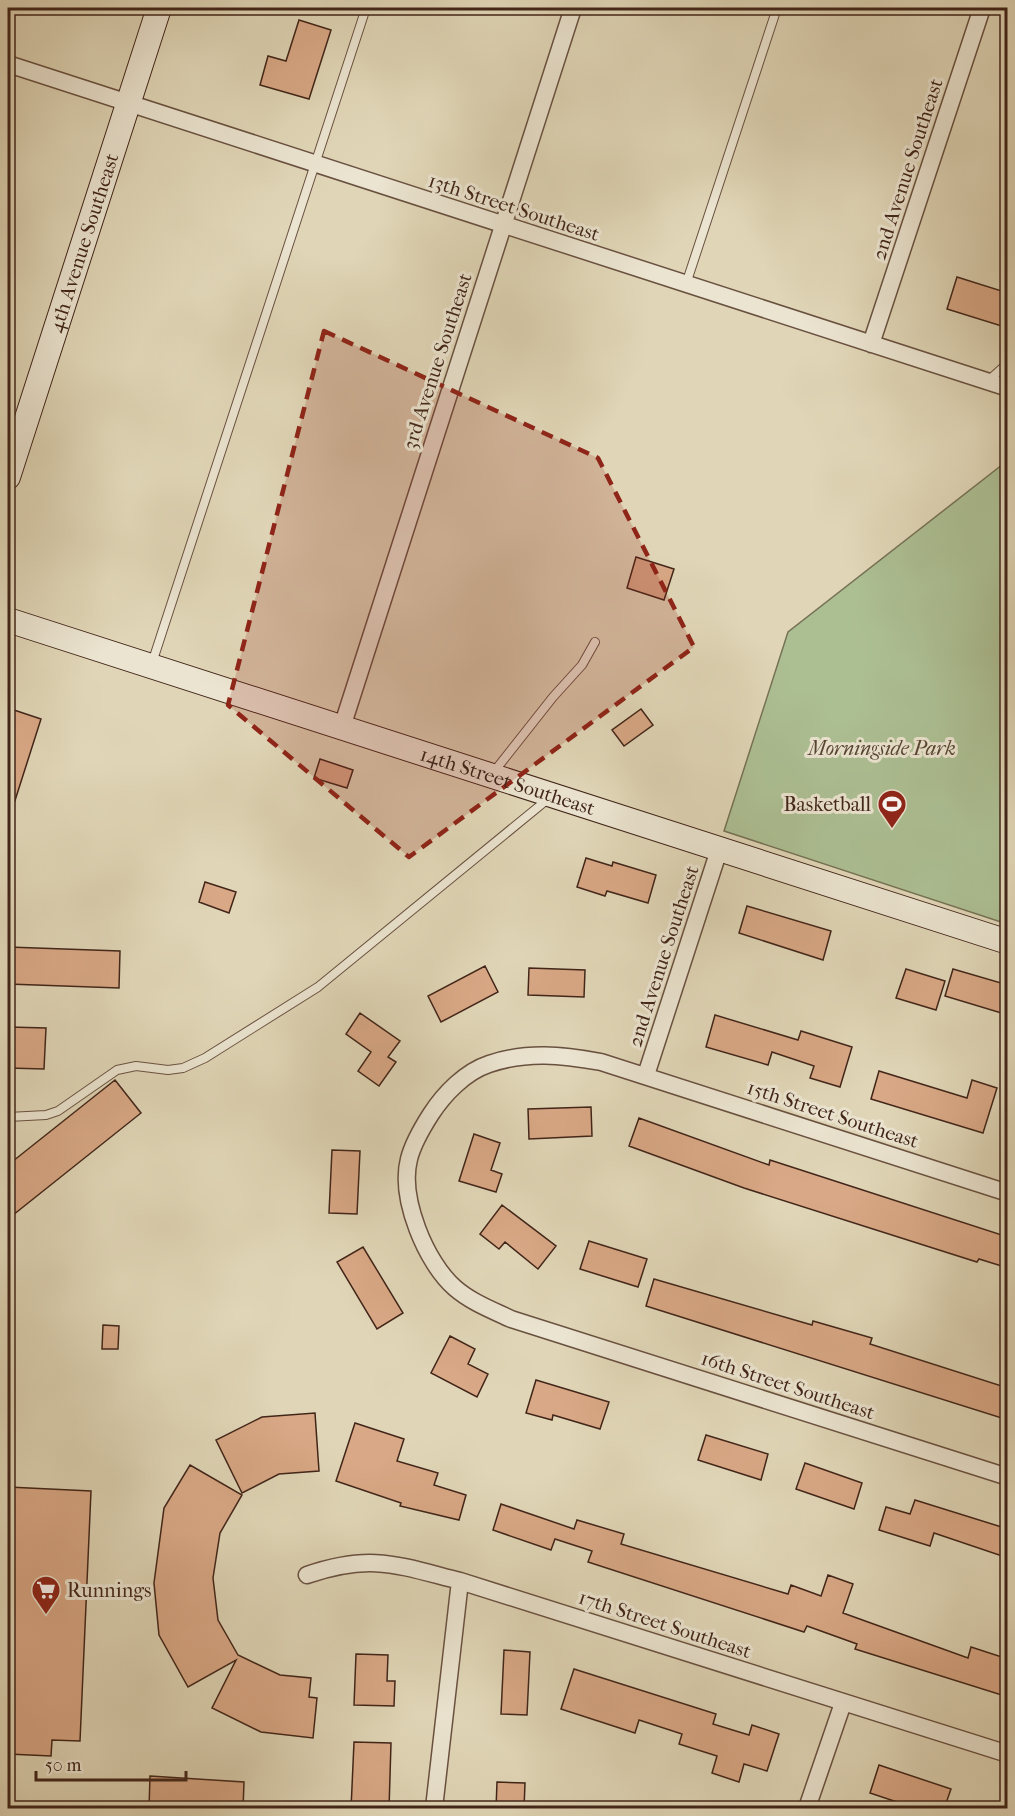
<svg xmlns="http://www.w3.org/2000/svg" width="1015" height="1816" viewBox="0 0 1015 1816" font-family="'IM FELL French Canon',serif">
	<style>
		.green { fill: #acbf93; stroke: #767256; stroke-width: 1.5 }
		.building { fill: #d9a886; stroke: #412519; stroke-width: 1.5 }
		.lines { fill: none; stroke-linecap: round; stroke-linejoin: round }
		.lane-casing { stroke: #695140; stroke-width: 10 }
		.street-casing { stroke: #695140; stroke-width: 19 }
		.secondary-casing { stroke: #412519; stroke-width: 26 }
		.lane { stroke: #ebe4d0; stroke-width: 8 }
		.street { stroke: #ebe4d0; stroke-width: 16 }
		.secondary { stroke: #ebe4d0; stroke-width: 24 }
		.marked { fill: #8f2418; fill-opacity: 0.2; stroke: #8f2418; stroke-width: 4.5; stroke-dasharray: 12 8; stroke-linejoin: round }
		.labels { text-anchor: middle; stroke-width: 6; stroke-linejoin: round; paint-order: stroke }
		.street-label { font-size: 20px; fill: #412519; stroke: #ebe4d0 }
		.park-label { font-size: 20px; font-style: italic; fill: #564431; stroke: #ebe4d0 }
		.poi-label { font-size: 20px; fill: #412519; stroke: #ebe4d0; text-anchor: end }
	</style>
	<rect width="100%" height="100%" fill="#e0d6b7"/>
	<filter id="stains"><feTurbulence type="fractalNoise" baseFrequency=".00333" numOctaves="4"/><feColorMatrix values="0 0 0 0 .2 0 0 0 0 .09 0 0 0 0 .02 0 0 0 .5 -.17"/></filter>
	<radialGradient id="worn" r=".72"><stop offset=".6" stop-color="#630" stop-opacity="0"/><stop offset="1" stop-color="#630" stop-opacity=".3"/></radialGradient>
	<path class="green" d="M 1007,461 L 1007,924 L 724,831 L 788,632 Z"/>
	<path class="building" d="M 299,20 L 331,30 L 309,99 L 260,85 L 268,56 L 286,61 Z
		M 957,277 L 1008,293 L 1008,328 L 947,309 Z
		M 636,557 L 674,569 L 664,600 L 627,588 Z
		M 8,708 L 41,719 L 11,813 L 8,813 Z
		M 641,709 L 653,725 L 624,746 L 612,730 Z
		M 320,759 L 353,770 L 347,788 L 314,778 Z
		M 586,858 L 612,866 L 613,862 L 656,875 L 648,903 L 607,891 L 605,896 L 577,887 Z
		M 205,882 L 236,892 L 229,913 L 199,902 Z
		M 747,906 L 831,931 L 823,960 L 739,933 Z
		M 8,947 L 120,951 L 119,988 L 8,984 Z
		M 485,966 L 498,992 L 441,1022 L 428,996 Z
		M 529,968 L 585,970 L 584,997 L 528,995 Z
		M 906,969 L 945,981 L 936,1010 L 896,998 Z
		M 953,969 L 1008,985 L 1008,1015 L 945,996 Z
		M 360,1013 L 400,1041 L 388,1057 L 396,1062 L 379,1086 L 358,1071 L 371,1052 L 346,1034 Z
		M 715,1015 L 798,1040 L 801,1031 L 852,1047 L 840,1087 L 810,1078 L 814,1066 L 772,1052 L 768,1065 L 706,1047 Z
		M 8,1027 L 46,1028 L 44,1069 L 8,1068 Z
		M 879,1071 L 967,1098 L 972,1080 L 997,1088 L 983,1133 L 871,1099 Z
		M 115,1080 L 141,1113 L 8,1219 L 8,1165 Z
		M 591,1107 L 592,1136 L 529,1139 L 528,1109 Z
		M 639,1118 L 769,1165 L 770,1160 L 1008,1237 L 1008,1268 L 979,1259 L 977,1262 L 744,1188 L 629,1146 Z
		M 474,1134 L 500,1143 L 491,1170 L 502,1174 L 496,1192 L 459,1181 Z
		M 332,1150 L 360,1151 L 357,1214 L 329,1213 Z
		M 502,1205 L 556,1246 L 538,1269 L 505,1242 L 499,1249 L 480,1234 Z
		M 589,1241 L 647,1259 L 638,1287 L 580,1269 Z
		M 363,1247 L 403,1313 L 377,1329 L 337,1262 Z
		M 654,1279 L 812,1325 L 813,1321 L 872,1338 L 870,1344 L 1008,1388 L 1008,1420 L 646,1306 Z
		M 103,1325 L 119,1326 L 118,1349 L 102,1349 Z
		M 450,1336 L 475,1349 L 468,1364 L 488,1374 L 477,1397 L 431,1373 Z
		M 536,1380 L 609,1402 L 600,1429 L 553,1415 L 552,1420 L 526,1413 Z
		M 315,1413 L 319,1471 L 279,1474 L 242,1493 L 216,1440 L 262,1417 Z
		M 355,1423 L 404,1439 L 397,1461 L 438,1473 L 434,1485 L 466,1495 L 459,1520 L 400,1506 L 401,1503 L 336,1481 Z
		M 706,1435 L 768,1454 L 761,1480 L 698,1460 Z
		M 805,1463 L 862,1483 L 854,1509 L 796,1489 Z
		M 190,1465 L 242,1495 L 220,1533 L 213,1578 L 218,1620 L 238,1655 L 280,1675 L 311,1678 L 309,1697 L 317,1698 L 313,1738 L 261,1732 L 212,1708 L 236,1660 L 188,1687 L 159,1635 L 154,1583 L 164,1508 Z
		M 8,1487 L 91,1491 L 80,1741 L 52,1740 L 51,1756 L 8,1754 Z
		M 915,1500 L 1008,1529 L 1008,1558 L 934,1533 L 930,1546 L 879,1530 L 886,1507 L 910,1514 Z
		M 501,1504 L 574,1529 L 577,1520 L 624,1534 L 621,1544 L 788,1594 L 791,1585 L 821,1596 L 828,1575 L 853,1584 L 843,1613 L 968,1658 L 971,1647 L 1008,1659 L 1008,1697 L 855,1649 L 857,1644 L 807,1626 L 804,1632 L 588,1562 L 592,1551 L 555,1539 L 551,1550 L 493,1530 Z
		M 504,1650 L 530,1652 L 527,1715 L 501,1714 Z
		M 356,1654 L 388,1655 L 387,1681 L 395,1681 L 394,1706 L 354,1705 Z
		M 574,1669 L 716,1714 L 713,1724 L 749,1735 L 752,1725 L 779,1734 L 767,1771 L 744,1764 L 739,1782 L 712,1773 L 717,1756 L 679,1744 L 682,1734 L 639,1720 L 635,1733 L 561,1709 Z
		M 354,1742 L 391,1743 L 389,1809 L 351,1809 Z
		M 879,1765 L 951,1789 L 944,1809 L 918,1809 L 870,1793 Z
		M 150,1776 L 244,1782 L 243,1809 L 149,1809 Z
		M 497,1782 L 525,1783 L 524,1809 L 496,1809 Z"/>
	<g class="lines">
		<g class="lane-casing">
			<path id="lane" d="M 686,284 L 777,8
				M 988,381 L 1008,363
				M 152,663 L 366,8
				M 493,773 L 553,697 L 582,665 L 595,642
				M 8,1117 L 46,1115 L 58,1111 L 117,1070 L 136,1066 L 168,1070 L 183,1068 L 205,1058 L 318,987 L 548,799"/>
		</g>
		<g class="street-casing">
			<path id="street" d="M 8,64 L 1008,388
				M 871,344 L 982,8
				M 342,727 L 573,8
				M 646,1075 L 719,850
				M 1008,1193 L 601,1062 C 562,1055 527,1051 489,1064 C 465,1072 444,1094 431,1114 C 422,1128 413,1143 409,1159 C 399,1198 426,1263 455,1288 C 471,1302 492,1310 511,1319 L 1008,1477
				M 307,1575 C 371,1553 397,1565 460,1581 L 1008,1754
				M 434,1808 L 460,1581
				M 807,1808 L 843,1703"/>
		</g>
		<g class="secondary-casing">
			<g id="secondary">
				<path id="s1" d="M 8,477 L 159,8"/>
				<path id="s2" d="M 8,620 L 1008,942"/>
			</g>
		</g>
		<use href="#lane" class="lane"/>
		<use href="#street" class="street"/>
		<use href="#secondary" class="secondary"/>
	</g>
	<path class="marked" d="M 324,331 L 598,458 L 694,647 L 409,857 L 228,705 Z"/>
	<defs>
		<g id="stadium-pin" transform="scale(1.5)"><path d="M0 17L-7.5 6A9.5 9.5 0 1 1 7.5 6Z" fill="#8f2418" stroke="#ebe4d0"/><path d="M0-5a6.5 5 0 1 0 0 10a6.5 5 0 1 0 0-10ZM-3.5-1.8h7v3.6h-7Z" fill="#fff"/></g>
		<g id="supermarket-pin" transform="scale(1.5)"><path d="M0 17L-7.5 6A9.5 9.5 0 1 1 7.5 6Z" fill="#8f2418" stroke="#ebe4d0"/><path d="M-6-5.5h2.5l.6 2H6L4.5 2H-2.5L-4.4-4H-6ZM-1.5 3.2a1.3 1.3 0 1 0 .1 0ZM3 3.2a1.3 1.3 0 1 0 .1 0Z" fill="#fff"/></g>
	</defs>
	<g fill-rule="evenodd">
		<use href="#stadium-pin" x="892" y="804"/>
		<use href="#supermarket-pin" x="46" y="1590"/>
	</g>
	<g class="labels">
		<g class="street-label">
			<text transform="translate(907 169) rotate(-72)" y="7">2nd Avenue Southeast</text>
			<text transform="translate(514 207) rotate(18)" y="7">13th Street Southeast</text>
			<text dy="7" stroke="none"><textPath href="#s1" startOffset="246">4th Avenue Southeast</textPath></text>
			<text transform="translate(437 361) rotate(-72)" y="7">3rd Avenue Southeast</text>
			<text dy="7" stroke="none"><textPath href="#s2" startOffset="525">14th Street Southeast</textPath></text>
			<text transform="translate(663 956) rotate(-72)" y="7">2nd Avenue Southeast</text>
			<text transform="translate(833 1114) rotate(18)" y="7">15th Street Southeast</text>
			<text transform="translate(788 1385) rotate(18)" y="7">16th Street Southeast</text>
			<text transform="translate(665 1624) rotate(18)" y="7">17th Street Southeast</text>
		</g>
		<g class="park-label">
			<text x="882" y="755">Morningside Park</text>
		</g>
		<g class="poi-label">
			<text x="871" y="811">Basketball</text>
			<text x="67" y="1597" text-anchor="start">Runnings</text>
		</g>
	</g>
	<rect width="1015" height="1816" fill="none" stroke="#e0d6b7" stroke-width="30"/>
	<rect x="9" y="9" width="997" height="1798" fill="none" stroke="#412519" stroke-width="3"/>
	<rect x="15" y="15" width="985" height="1786" fill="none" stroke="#412519" stroke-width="1.5"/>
	<path d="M36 1771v9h150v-9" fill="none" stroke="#412519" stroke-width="3"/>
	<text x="45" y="1771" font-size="18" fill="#412519" stroke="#ebe4d0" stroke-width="4.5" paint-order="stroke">50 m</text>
	<rect width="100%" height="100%" filter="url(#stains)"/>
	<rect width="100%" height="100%" fill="url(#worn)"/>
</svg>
